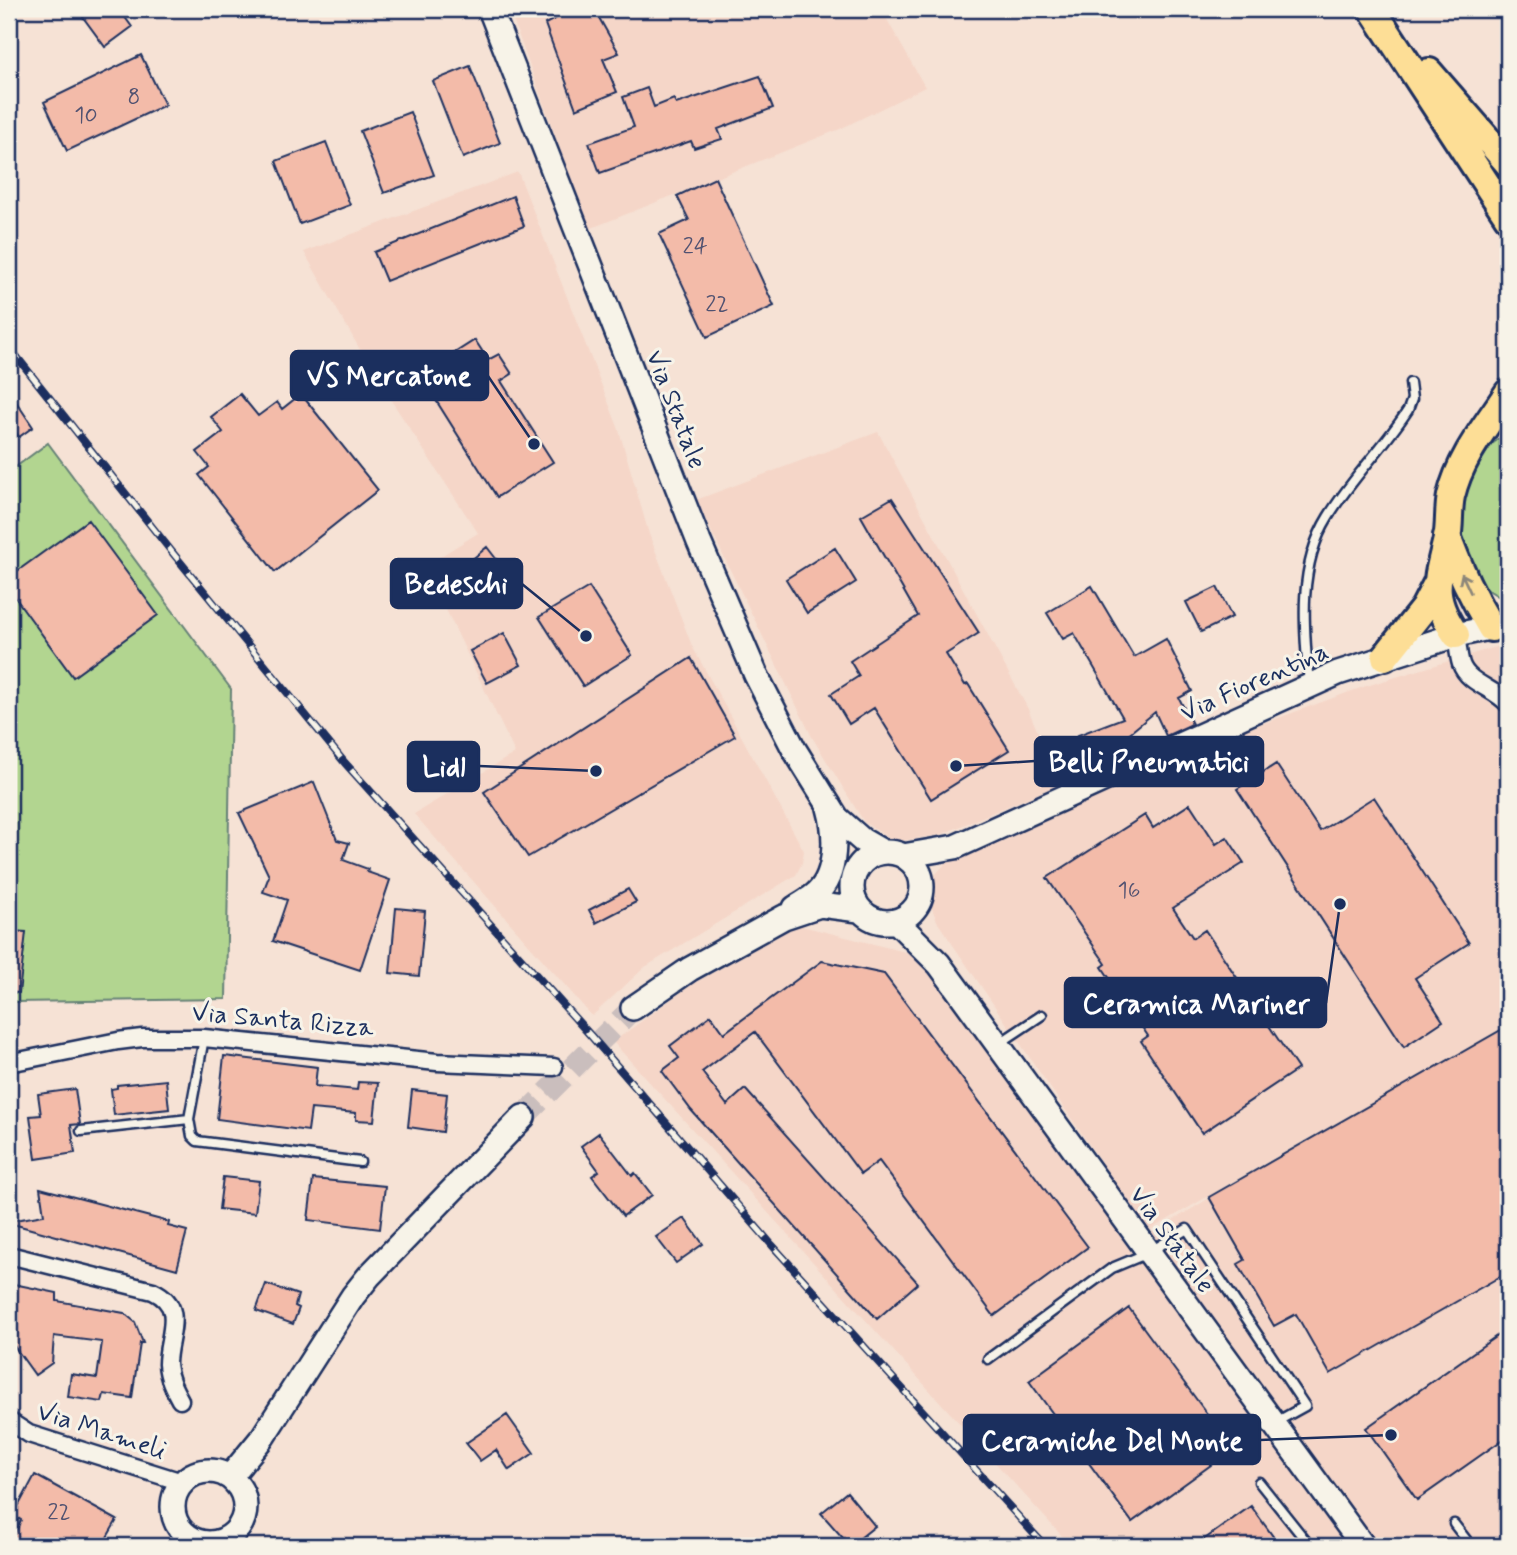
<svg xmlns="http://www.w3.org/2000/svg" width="1517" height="1555" viewBox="0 0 1517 1555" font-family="Mynerve,sans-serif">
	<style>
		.built { fill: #f5d6c8 }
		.green { fill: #b2d590; stroke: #668277; stroke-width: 2 }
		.building { fill: #f3bba9; stroke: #1b2f5e; stroke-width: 2 }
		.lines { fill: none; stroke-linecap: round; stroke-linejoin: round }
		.secondary-tunnel { stroke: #cabebd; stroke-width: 23; stroke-dasharray: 23 11; stroke-linecap: butt }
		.lane-casing { stroke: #1b2f5e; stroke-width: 13 }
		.street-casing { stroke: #1b2f5e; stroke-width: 21 }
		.secondary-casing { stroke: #1b2f5e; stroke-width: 28 }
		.primary-casing { stroke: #1b2f5e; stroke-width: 32 }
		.lane { stroke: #f7f3e8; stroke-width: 8 }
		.street { stroke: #f7f3e8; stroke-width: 16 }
		.secondary { stroke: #f7f3e8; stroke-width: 23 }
		.primary { stroke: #fdde96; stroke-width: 26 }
		.rail-casing { stroke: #1b2f5e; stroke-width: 8 }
		.rail { stroke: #f7f3e8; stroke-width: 5; stroke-dasharray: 16; stroke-linecap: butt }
		.oneway { stroke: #8c867a }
		.labels { text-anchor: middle; stroke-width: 6; stroke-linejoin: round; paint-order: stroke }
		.number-label { font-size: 23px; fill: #515271 }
		.street-label { font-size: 26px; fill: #1b2f5e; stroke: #f7f3e8 }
		.leader { fill: none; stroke: #1b2f5e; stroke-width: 2.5 }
		.callout-dot { fill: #1b2f5e; stroke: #f7f3e8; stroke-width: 2.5 }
		.callout { fill: #1b2f5e; stroke: #1b2f5e; stroke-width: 2.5 }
		.callout-label { font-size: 28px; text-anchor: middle; font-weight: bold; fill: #fff }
	</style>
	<rect width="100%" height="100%" fill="#f6e2d5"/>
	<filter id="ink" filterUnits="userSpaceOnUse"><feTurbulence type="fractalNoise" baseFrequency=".0143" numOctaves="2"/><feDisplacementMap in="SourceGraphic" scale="14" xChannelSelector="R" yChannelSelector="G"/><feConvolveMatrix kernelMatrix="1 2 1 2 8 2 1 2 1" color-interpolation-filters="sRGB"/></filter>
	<g filter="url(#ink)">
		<path class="built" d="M 509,9 L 881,9 L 925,87 L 840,129 L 589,229 Z
			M 518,172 L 618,427 L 649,534 L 692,646 L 804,851 L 802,863 L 796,875 L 645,967 L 592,1016 L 414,814 L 515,753 L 425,566 L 478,533 L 374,374 L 304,252 Z
			M 878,432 L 1028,709 L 1060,784 L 940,835 L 895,842 L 864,822 L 812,737 L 696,500 Z
			M 1508,645 L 1508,1546 L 1071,1546 L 613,1042 L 691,985 L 798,925 L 921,956 L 1130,1246 L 1328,1127 L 1148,1231 L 938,923 L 930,904 L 934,876 L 959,849 L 1199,747 L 1363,687 L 1499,646 Z"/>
		<path class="green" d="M 1508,432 L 1508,598 L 1498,596 L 1482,586 L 1460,540 L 1462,499 L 1468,480 L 1492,444 Z
			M 48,443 L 231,689 L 226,999 L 15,1002 L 11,1036 L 9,1036 L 9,472 Z"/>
		<path class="building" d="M 77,9 L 119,9 L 132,27 L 105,47 Z
			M 574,9 L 594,9 L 619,53 L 603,59 L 617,92 L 576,109 L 545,24 Z
			M 141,55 L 165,105 L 67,151 L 44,102 Z
			M 470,66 L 500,143 L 463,158 L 433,81 Z
			M 760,76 L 773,108 L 718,129 L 722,139 L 694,148 L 691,141 L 600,173 L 589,143 L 634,127 L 623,97 L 647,88 L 654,107 L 674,99 L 676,104 Z
			M 410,112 L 434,175 L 384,193 L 360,131 Z
			M 326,142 L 350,205 L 300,224 L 276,161 Z
			M 715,178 L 774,306 L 707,337 L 659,234 L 689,220 L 677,196 Z
			M 513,196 L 524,226 L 386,281 L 374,252 Z
			M 475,340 L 488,360 L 499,354 L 512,374 L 501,381 L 553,462 L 497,497 L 420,375 Z
			M 9,391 L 33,427 L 19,437 L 9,422 Z
			M 240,394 L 258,416 L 277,402 L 282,409 L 301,394 L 378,490 L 275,572 L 199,475 L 209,467 L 197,452 L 223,432 L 211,417 Z
			M 892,498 L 979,633 L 946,654 L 965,685 L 968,684 L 1009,750 L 931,799 L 874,708 L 849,724 L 831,694 L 859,676 L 850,661 L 918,616 L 861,516 Z
			M 88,520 L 158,615 L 73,677 L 9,589 L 9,577 Z
			M 487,547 L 504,569 L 489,581 L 483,574 L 474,581 L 463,567 Z
			M 835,548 L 856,582 L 807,613 L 786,579 Z
			M 1092,586 L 1134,657 L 1166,639 L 1192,691 L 1179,698 L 1192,724 L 1166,736 L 1155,712 L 1126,736 L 1132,751 L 1092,769 L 1078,735 L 1123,718 L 1074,633 L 1063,639 L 1047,613 Z
			M 589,587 L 632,655 L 583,686 L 539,617 Z
			M 1217,587 L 1232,617 L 1201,632 L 1186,602 Z
			M 504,633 L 521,665 L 487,683 L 470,651 Z
			M 691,658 L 735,736 L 528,857 L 484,792 Z
			M 1276,764 L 1320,831 L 1374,797 L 1469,943 L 1415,978 L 1443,1021 L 1404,1047 L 1237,789 Z
			M 314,782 L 337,840 L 349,843 L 343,860 L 368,869 L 367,872 L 390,880 L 360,970 L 273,941 L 287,900 L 263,892 L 269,876 L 239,813 Z
			M 1190,804 L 1216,844 L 1227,837 L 1244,863 L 1173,908 L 1193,938 L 1205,930 L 1298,1069 L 1202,1133 L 1141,1041 L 1148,1036 L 1102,967 L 1106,964 L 1047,878 L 1145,815 L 1153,828 Z
			M 628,889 L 636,902 L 596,923 L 589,910 Z
			M 396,908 L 425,911 L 419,976 L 390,973 Z
			M 9,931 L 26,932 L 19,993 L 9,992 Z
			M 822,961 L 884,974 L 1088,1247 L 994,1316 L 879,1161 L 861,1174 L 755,1032 L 702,1072 L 727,1105 L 745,1089 L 918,1283 L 877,1319 L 691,1110 L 662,1071 L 679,1058 L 670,1046 L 711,1015 L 724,1033 Z
			M 1508,1026 L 1508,1272 L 1330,1374 L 1296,1314 L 1274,1326 L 1238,1264 L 1245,1260 L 1209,1197 Z
			M 224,1056 L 317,1067 L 315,1086 L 357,1090 L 358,1082 L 378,1083 L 374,1121 L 356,1120 L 356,1113 L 311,1109 L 308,1131 L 217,1119 Z
			M 166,1080 L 169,1109 L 114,1115 L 111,1089 L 117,1088 L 117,1085 Z
			M 75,1089 L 80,1124 L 71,1125 L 75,1153 L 36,1159 L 30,1116 L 41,1115 L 38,1094 Z
			M 412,1090 L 447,1094 L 443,1132 L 408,1127 Z
			M 599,1133 L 632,1176 L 635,1173 L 652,1195 L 623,1216 L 592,1176 L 599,1171 L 581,1146 Z
			M 223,1177 L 259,1181 L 255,1213 L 219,1209 Z
			M 313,1179 L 385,1186 L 380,1229 L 308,1220 Z
			M 40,1188 L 169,1222 L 168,1226 L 187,1231 L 177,1269 L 9,1223 L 9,1221 L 44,1215 Z
			M 684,1218 L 703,1244 L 676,1263 L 656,1237 Z
			M 9,1283 L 57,1293 L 57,1301 L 124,1313 L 135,1322 L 143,1343 L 140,1343 L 132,1398 L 104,1394 L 102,1402 L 68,1397 L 71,1374 L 97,1378 L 102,1342 L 54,1336 L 52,1363 L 35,1375 L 9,1339 Z
			M 266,1284 L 298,1295 L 295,1306 L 299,1308 L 293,1324 L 256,1311 Z
			M 1129,1308 L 1233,1449 L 1132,1522 L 1029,1381 Z
			M 1508,1328 L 1508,1436 L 1417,1500 L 1366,1428 Z
			M 507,1415 L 534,1453 L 509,1470 L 496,1450 L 480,1461 L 466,1443 Z
			M 35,1475 L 117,1520 L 102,1546 L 9,1546 L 21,1520 L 13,1516 Z
			M 847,1492 L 875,1526 L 850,1546 L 821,1513 Z
			M 1251,1506 L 1280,1546 L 1195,1546 Z"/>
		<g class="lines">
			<path class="secondary-tunnel" d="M 523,1117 L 633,1008"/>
			<g class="lane-casing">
				<path id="lane" d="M 1309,684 C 1304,629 1297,567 1328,517 C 1351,479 1384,447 1408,410 L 1412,399 L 1410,383
					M 204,1038 L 189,1119 L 192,1136 L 197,1141 L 360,1162
					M 1000,1043 L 1042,1015
					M 81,1131 L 189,1119
					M 988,1359 L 1112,1268 L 1148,1253 L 1187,1229 L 1305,1406 L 1276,1422
					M 1259,1482 L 1310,1546
					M 1454,1524 L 1471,1546"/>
			</g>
			<g class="street-casing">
				<path id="street" d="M 1456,635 C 1458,644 1458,655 1461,664 C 1468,684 1495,688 1508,704
					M 9,1063 L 118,1041 L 142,1038 L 204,1038 L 437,1062 L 554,1067
					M 9,1255 L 153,1291 C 187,1307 167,1336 167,1364 C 168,1378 174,1389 180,1400
					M 9,1421 L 29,1434 L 182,1482"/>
			</g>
			<g class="secondary-casing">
				<path id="secondary" d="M 490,9 L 699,542 L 756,675 L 794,749 L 837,818 L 862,840 L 883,852
					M852 887a35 35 0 1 1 70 0a35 35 0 1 1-70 0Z
					M 903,856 L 955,847 L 1338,673 L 1456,635 L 1508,624
					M 795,908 C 802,903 811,899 817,893 C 838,873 836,833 829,808
					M 896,921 L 939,964 L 1363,1546
					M 633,1008 L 690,969 L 784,917 L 820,905 L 859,910
					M173 1507a36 36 0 1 1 72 0a36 36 0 1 1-72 0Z
					M 230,1477 L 262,1438 L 353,1296 L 369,1276 L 523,1117"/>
			</g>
			<g class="primary-casing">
				<path id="primary" d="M 1372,9 L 1508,217
					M 1429,72 L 1508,163
					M 1447,536 C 1459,569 1473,598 1491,628
					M 1456,635 C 1429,595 1437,582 1447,539 C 1450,525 1448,510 1451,496 C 1460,457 1487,425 1508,393
					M 1385,657 L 1424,608 L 1436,585"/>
			</g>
			<use href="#lane" class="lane"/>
			<use href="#street" class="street"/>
			<use href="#secondary" class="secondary"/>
			<use href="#primary" class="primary"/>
			<g class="rail-casing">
				<path id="rail" d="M 9,347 L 172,552 L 345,763 L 591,1036 L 772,1245 L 1045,1546"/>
			</g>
			<use href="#rail" class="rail"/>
		</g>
		<defs><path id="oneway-shaft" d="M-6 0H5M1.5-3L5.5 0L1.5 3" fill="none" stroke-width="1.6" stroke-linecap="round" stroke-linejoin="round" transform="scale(1.75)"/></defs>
		<use class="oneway" href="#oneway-shaft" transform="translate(1466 583) rotate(-115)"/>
	</g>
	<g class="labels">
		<g class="number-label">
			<text x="134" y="104">8</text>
			<text x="86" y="122">10</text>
			<text x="695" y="253">24</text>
			<text x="717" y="311">22</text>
			<text x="1129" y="897">16</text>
			<text x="59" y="1519">22</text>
		</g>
		<g class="street-label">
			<text transform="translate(677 409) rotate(69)" y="9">Via Statale</text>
			<text transform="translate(1254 681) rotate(-24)" y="9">Via Fiorentina</text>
			<text transform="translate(283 1019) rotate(5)" y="9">Via Santa Rizza</text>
			<text transform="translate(1173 1239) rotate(54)" y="9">Via Statale</text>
			<text transform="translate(102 1430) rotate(18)" y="9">Via Mameli</text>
		</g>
	</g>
	<path class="leader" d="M534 444L488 376M586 636L522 584M956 766L1035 761M596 771L479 766M1340 904L1326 1003M1391 1435L1260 1440"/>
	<g class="callout-dot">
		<circle cx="534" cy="444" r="7"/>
		<circle cx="586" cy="636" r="7"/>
		<circle cx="956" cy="766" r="7"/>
		<circle cx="596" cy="771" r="7"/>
		<circle cx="1340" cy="904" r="7"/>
		<circle cx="1391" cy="1435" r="7"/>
	</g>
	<g class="callout">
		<rect x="291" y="351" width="197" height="49" rx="7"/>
		<rect x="391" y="559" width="131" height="49" rx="7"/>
		<rect x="1035" y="737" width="228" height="49" rx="7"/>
		<rect x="408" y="742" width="71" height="49" rx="7"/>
		<rect x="1065" y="978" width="261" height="49" rx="7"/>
		<rect x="964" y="1415" width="296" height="49" rx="7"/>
	</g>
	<g class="callout-label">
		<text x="389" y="385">VS Mercatone</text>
		<text x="456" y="593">Bedeschi</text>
		<text x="1149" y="771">Belli Pneumatici</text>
		<text x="444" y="776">Lidl</text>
		<text x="1196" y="1013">Ceramica Mariner</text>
		<text x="1112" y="1450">Ceramiche Del Monte</text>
	</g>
	<rect width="1517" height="1555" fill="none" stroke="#f7f3e8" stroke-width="35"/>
	<rect x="18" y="18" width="1482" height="1520" fill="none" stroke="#1b2f5e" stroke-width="2.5" filter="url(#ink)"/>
</svg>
